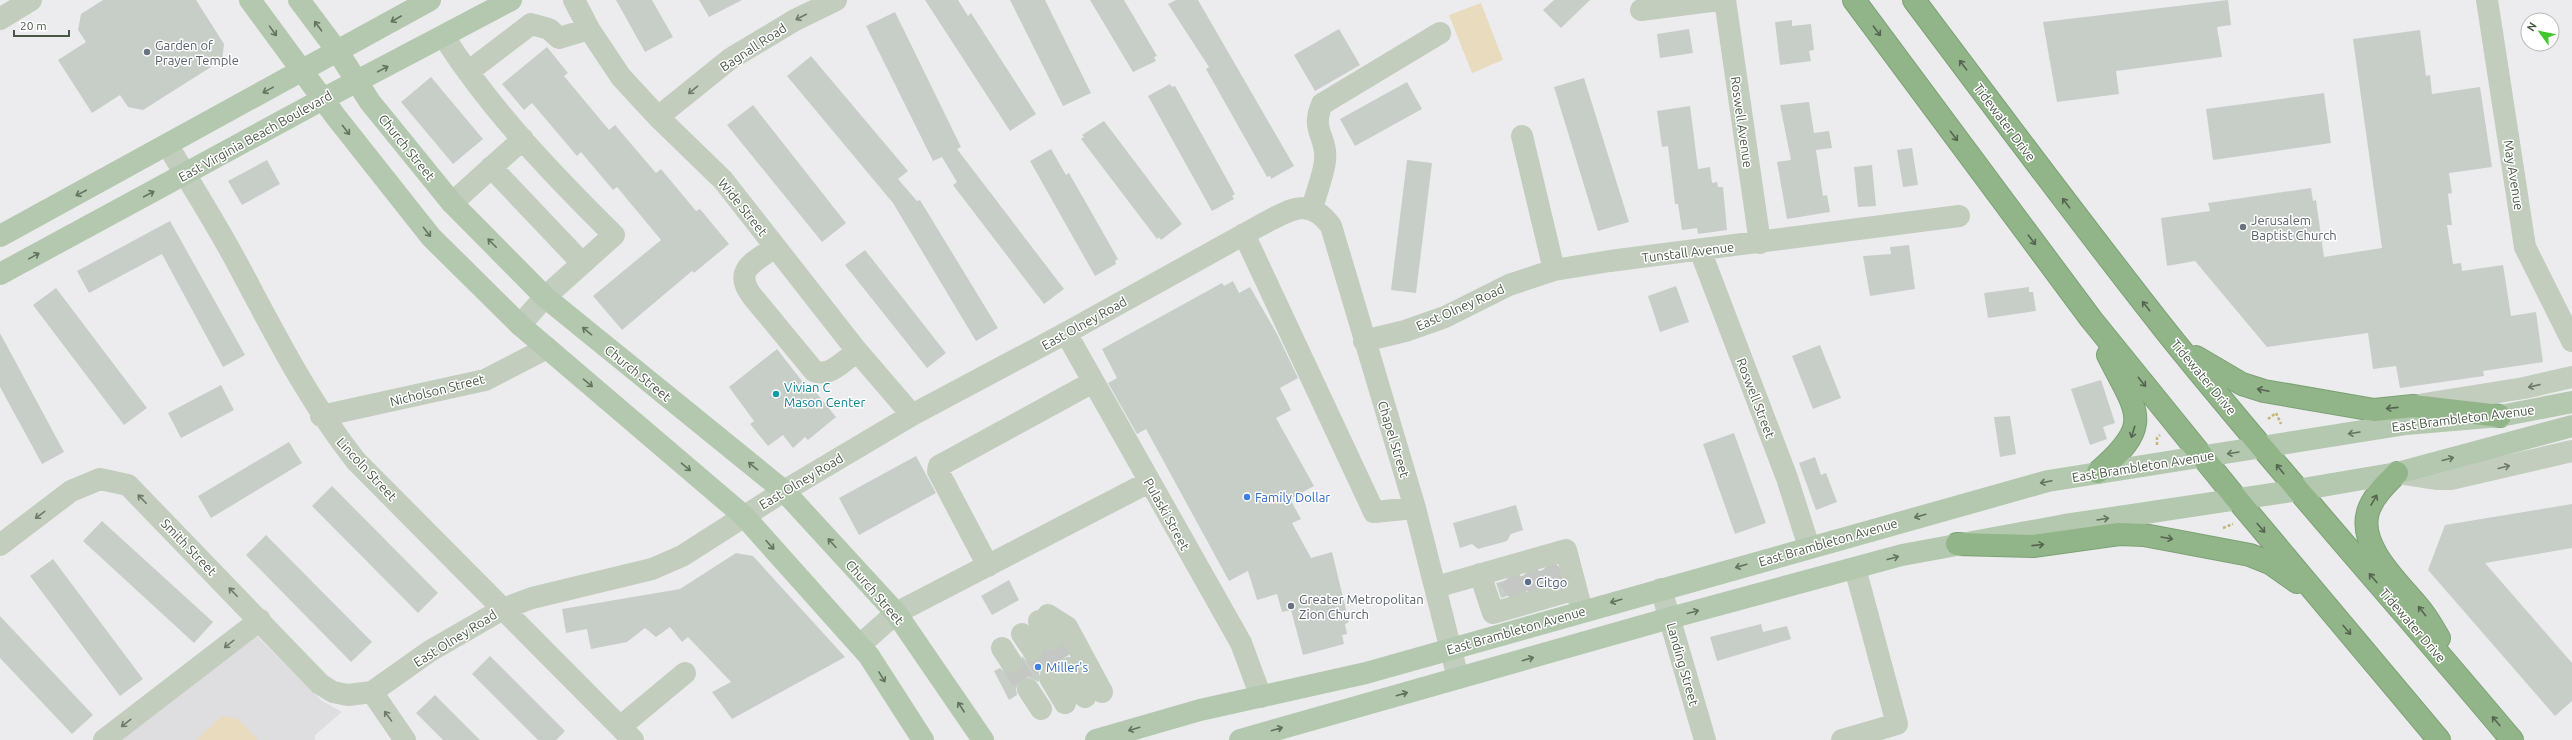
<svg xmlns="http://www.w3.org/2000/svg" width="2572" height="740" viewBox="0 0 2572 740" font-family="Ubuntu,sans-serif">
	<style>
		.education { fill: #dedddf }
		.grass { fill: #e8dbbe }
		.building { fill: #c7cec7 }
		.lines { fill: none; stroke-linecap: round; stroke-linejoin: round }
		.minor-tunnel { stroke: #c4c7c4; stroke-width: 22; stroke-dasharray: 22 11; stroke-linecap: butt }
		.highway-casing { stroke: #7ca174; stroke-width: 24 }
		.path { stroke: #c2b47a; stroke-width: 2.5; stroke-dasharray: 3 2; stroke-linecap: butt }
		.minor { stroke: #c2cdbe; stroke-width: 22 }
		.major { stroke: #b3c8ae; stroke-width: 22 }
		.highway { stroke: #91b589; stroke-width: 22 }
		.oneway { stroke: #6e7a6a }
		.oneway2 { stroke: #647360 }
		.oneway3 { stroke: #556550 }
		.worship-dot { fill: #6b7280; stroke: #fff; stroke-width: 1.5 }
		.culture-dot { fill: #0f9aa8; stroke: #fff; stroke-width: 1.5 }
		.shop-dot { fill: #3f7fe0; stroke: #fff; stroke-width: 1.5 }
		.service-dot { fill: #5c6f8a; stroke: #fff; stroke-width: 1.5 }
		.labels { text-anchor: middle; stroke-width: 3; stroke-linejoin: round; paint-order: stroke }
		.worship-label { font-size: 13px; fill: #5b616d; stroke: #fff; text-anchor: start }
		.street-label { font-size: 13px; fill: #4a5746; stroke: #fff }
		.culture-label { font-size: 13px; fill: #0d838f; stroke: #fff; text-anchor: start }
		.shop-label { font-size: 13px; fill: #366cbe; stroke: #fff; text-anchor: start }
		.service-label { font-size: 13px; fill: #4e5e75; stroke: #fff; text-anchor: start }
	</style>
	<rect width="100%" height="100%" fill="#ececee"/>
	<path class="education" d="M 257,636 L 322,701 L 342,712 L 315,735 L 315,740 L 121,740 Z"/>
	<path class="grass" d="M 1481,3 L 1503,60 L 1472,73 L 1449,15 Z
		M 222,716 L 238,719 L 258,740 L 196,740 Z"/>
	<path class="building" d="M 103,0 L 196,0 L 224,44 L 222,60 L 143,110 L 128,107 L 120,95 L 92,113 L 58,60 L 86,42 L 78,30 L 81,14 Z
		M 616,0 L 652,0 L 673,37 L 645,52 Z
		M 699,0 L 742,0 L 709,17 Z
		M 925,0 L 958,0 L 968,16 L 971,13 L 1036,114 L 1010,131 Z
		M 1010,0 L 1045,0 L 1091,93 L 1063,106 Z
		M 1090,0 L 1124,0 L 1157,56 L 1154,57 L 1156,61 L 1133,72 Z
		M 1176,0 L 1198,0 L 1294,166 L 1271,179 L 1270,176 L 1267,177 L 1206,69 L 1209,67 L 1168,4 Z
		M 1554,0 L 1590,0 L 1561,28 L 1543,10 Z
		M 2228,0 L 2231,25 L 2217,27 L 2222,57 L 2116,71 L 2119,94 L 2057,102 L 2043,22 Z
		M 895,12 L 961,147 L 957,149 L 1064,289 L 1044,304 L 953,185 L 957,182 L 942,157 L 933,161 L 866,26 Z
		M 1792,20 L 1792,26 L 1811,24 L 1814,50 L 1809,51 L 1811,61 L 1780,65 L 1775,22 Z
		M 1339,29 L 1360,65 L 1315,91 L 1294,55 Z
		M 1689,29 L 1693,53 L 1660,58 L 1657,34 Z
		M 2420,30 L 2426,76 L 2430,75 L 2432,94 L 2480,87 L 2492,167 L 2449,173 L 2452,193 L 2448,194 L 2452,225 L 2447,225 L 2453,264 L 2461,263 L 2462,271 L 2503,265 L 2511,316 L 2536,312 L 2543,362 L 2483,371 L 2484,376 L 2400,388 L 2396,366 L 2373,369 L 2368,333 L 2267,347 L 2195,261 L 2167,266 L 2161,218 L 2210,211 L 2208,203 L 2311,188 L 2313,201 L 2316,200 L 2324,257 L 2382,248 L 2353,39 Z
		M 547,47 L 568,73 L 564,76 L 609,130 L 615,125 L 656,173 L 661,169 L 696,211 L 700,209 L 729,244 L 694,273 L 692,271 L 622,330 L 593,296 L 661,240 L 617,187 L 613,190 L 581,152 L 577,156 L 532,103 L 524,110 L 502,84 Z
		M 811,56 L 908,171 L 898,179 L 917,201 L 920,200 L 998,328 L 976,341 L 893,203 L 787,76 Z
		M 431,77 L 483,139 L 453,164 L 401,102 Z
		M 1584,78 L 1629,222 L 1598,231 L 1554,87 Z
		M 1407,82 L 1422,109 L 1355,146 L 1340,119 Z
		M 1170,84 L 1172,87 L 1175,86 L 1235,194 L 1232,196 L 1234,199 L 1212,211 L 1148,96 Z
		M 2324,93 L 2331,143 L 2213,160 L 2206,109 Z
		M 1809,102 L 1814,133 L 1829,131 L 1832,148 L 1816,150 L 1823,196 L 1827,195 L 1830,212 L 1787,219 L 1777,162 L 1791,160 L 1780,105 Z
		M 753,105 L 846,223 L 822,242 L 727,125 Z
		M 1690,106 L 1698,169 L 1710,167 L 1712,183 L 1717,182 L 1718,187 L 1723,187 L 1727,230 L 1698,234 L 1697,228 L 1682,230 L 1678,204 L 1675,204 L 1668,146 L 1662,147 L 1657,111 Z
		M 1104,121 L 1182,224 L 1161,240 L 1159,237 L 1157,239 L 1081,139 L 1084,137 L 1082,135 Z
		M 1912,148 L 1918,185 L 1903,187 L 1897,150 Z
		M 1051,149 L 1066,175 L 1069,173 L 1118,259 L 1115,261 L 1116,264 L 1095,276 L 1030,161 Z
		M 267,160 L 280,184 L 242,205 L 228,181 Z
		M 1407,160 L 1432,163 L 1416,293 L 1391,290 Z
		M 1872,165 L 1876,206 L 1858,207 L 1854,167 Z
		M 170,221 L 245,355 L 223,367 L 162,254 L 89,293 L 77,271 Z
		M 1909,245 L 1915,289 L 1870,296 L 1863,256 L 1891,254 L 1890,247 Z
		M 865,250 L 946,353 L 927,368 L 845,265 Z
		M 1233,281 L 1239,293 L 1250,287 L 1277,334 L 1298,378 L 1280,388 L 1291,410 L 1276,418 L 1314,486 L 1290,499 L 1301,519 L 1292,523 L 1311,558 L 1332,552 L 1349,622 L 1345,624 L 1347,634 L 1342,635 L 1344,644 L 1303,655 L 1291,610 L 1282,612 L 1277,594 L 1257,600 L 1248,571 L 1229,581 L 1146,429 L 1137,434 L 1108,383 L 1117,378 L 1102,349 L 1222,283 L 1224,286 Z
		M 1676,286 L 1689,322 L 1660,332 L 1648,296 Z
		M 2029,287 L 2029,292 L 2033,292 L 2036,311 L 1988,318 L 1984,293 Z
		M 56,288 L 147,408 L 124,425 L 33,305 Z
		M 0,333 L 64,452 L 42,464 L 0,387 Z
		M 1820,345 L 1841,398 L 1813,409 L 1792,356 Z
		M 777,349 L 809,390 L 814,390 L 836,417 L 808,440 L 805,437 L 793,448 L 783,435 L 768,446 L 750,424 L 754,421 L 729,387 Z
		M 2101,380 L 2115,423 L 2103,427 L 2107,439 L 2090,445 L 2071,389 Z
		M 221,385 L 234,410 L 181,438 L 168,413 Z
		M 2010,416 L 2016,454 L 2000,457 L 1994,417 Z
		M 1734,433 L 1766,523 L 1735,534 L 1703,444 Z
		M 289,442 L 302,463 L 211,518 L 198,496 Z
		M 916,456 L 936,493 L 859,535 L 839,498 Z
		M 1815,457 L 1821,475 L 1826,473 L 1837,502 L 1816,510 L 1799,463 Z
		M 332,486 L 438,593 L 418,613 L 312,506 Z
		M 2572,504 L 2572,548 L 2485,563 L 2572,663 L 2572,701 L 2555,716 L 2428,570 L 2445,525 Z
		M 1516,505 L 1523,530 L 1511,534 L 1507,541 L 1478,549 L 1472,544 L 1460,548 L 1453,523 Z
		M 102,521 L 213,622 L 194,643 L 83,541 Z
		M 266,535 L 372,642 L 351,662 L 246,555 Z
		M 736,553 L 753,556 L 845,657 L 732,719 L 712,692 L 731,682 L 688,637 L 682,642 L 670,627 L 656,637 L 645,628 L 627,642 L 591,649 L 587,629 L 566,633 L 562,609 L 680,589 Z
		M 53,559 L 143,679 L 120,696 L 30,576 Z
		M 1557,566 L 1561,580 L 1501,598 L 1496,583 Z
		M 1009,580 L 1019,600 L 992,615 L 981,596 Z
		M 0,616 L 93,715 L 72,734 L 0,658 Z
		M 1761,624 L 1763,632 L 1787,626 L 1791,639 L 1717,661 L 1710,637 Z
		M 1062,645 L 1068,656 L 1061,657 L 1056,667 L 1043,668 L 1039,672 L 1039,682 L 1028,677 L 1021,679 L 1016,689 L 1017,695 L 1009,700 L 994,671 L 1000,668 L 1006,673 L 1017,673 L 1022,667 L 1022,656 L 1027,661 L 1034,662 L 1040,660 L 1045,651 L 1057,651 Z
		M 490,656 L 565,731 L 556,740 L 538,740 L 472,674 Z
		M 435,695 L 480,740 L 443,740 L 416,713 Z"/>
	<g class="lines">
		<path class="minor-tunnel" d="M 1545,568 L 1560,584
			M 1526,573 L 1541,589
			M 1508,578 L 1522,595
			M 1051,640 L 1068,668
			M 1033,650 L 1050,678
			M 1011,662 L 1028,689"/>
		<g class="highway-casing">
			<path id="highway" d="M 1854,0 L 2091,319 L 2236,498 L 2439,740
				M 1914,0 C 1998,112 2082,225 2169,335 C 2280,473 2398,604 2512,740
				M 2196,357 L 2242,384 L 2264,391 L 2374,410 L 2413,406 L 2500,416
				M 2098,472 C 2155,423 2137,413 2108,355
				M 2397,473 C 2386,484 2373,496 2368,512 C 2357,549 2405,588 2424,614 C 2430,622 2434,630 2439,638
				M 1957,544 L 2033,546 L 2119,534 L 2144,535 L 2250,555 L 2270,563 L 2297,582"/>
		</g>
		<path class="path" d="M 2268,419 L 2276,413 L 2281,424
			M 2157,445 L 2157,438 L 2160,435
			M 2223,528 L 2233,524"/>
		<path class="minor" d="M 574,0 L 589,29 L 621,77 L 658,117 L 723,180 L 857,351 L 912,415
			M 1725,0 L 1760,243
			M 2487,0 L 2525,247 L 2572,341
			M 1641,10 L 1719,0
			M 0,19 L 31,0
			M 444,37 C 491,110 552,174 614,235 L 545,297 L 520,325
			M 468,72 L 531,24 L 549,29 L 559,38 L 589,29
			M 658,117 L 730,59 L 795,20 L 836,0
			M 1522,136 L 1554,270
			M 168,146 C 191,184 215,222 236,261 C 273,330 307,399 356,461 L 633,740
			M 491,167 L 582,263
			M 452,203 L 523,139
			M 1312,209 C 1316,193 1323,177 1325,161 C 1328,137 1310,131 1322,104 L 1440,33
			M 1244,234 L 1374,512 L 1415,508
			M 775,247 C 755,262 732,269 752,296 L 814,371 C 829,378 845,360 857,351
			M 1700,250 L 1787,478 L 1809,547
			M 1066,333 L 1241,643 L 1261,697
			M 1364,341 L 1405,331 L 1445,317 L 1509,285 L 1554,270 L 1610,261 L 1959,216
			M 2424,404 L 2524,388 L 2572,377
			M 321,416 L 485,380 L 547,348
			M 2397,473 L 2436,479 L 2451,479 L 2572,451
			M 0,545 L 71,491 L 100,479 L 128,485 L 320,684 L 333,692 L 348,695 L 372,692 L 430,651 L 503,609 L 532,598 L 652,569 L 682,556 L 784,491 L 912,415 L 1066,333 L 1259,226 C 1288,211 1308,195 1331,226 L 1415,508 L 1458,678
			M 988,566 L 938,471 L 939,466 L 1093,382
			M 1480,574 L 1493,613 L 1576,589
			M 1436,587 L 1566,550 L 1582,611
			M 1661,589 L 1705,740
			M 1048,615 L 1067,627 L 1102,692
			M 1039,621 L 1051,640
			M 1022,634 L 1033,650
			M 860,645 L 896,613 L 1149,482
			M 1002,648 L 1011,662
			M 1068,668 L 1085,697
			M 1050,678 L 1065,703
			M 1028,689 L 1041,709
			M 372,692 L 405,740
			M 620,727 L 685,673
			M 104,740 L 260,620
			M 1842,740 L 1897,724 L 1855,568"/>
		<path class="major" d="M 250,0 L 336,117 L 431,237 L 520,325 L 744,516 L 869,656 L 923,740
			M 299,0 L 338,52 L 370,102 L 452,203 L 545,297 L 784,491 L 896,613 L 983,740
			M 0,236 L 430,0
			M 0,274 L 323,99 L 511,0
			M 1096,740 L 1200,710 L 1366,673 L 2048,481 L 2406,424 L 2500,416 L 2572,402
			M 1240,740 L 1670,618 L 1902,555 L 2065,525 L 2298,490 L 2397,473 L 2572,426"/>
		<use href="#highway" class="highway"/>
	</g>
	<defs><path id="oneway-shaft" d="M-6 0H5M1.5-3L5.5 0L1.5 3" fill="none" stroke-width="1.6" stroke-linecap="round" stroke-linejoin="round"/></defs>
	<g class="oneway">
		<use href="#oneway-shaft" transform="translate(801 17) rotate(153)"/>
		<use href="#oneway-shaft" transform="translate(693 90) rotate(140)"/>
		<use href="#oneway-shaft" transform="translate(2534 386) rotate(167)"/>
		<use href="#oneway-shaft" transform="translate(2504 467) rotate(-14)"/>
		<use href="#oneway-shaft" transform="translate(142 499) rotate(-134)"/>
		<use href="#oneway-shaft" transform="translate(40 515) rotate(143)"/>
		<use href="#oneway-shaft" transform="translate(233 592) rotate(-134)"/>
		<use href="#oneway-shaft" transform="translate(229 644) rotate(142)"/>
		<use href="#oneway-shaft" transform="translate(388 716) rotate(-126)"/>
		<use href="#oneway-shaft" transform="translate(126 723) rotate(142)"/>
	</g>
	<g class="oneway2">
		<use href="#oneway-shaft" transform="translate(396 19) rotate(150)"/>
		<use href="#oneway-shaft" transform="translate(318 26) rotate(-127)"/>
		<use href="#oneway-shaft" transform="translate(273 31) rotate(54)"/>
		<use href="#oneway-shaft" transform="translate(383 69) rotate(-28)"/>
		<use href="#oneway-shaft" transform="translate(268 90) rotate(151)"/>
		<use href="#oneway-shaft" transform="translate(346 130) rotate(52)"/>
		<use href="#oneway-shaft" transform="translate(81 193) rotate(152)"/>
		<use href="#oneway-shaft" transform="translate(149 194) rotate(-28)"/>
		<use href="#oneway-shaft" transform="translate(427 232) rotate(52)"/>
		<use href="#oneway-shaft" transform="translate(492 243) rotate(-135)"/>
		<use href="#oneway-shaft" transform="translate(34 256) rotate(-29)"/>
		<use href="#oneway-shaft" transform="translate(587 331) rotate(-141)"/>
		<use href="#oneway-shaft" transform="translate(588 383) rotate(40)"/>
		<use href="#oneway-shaft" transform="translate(2354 433) rotate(171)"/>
		<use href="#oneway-shaft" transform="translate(2233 453) rotate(171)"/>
		<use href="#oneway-shaft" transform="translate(2448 459) rotate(-15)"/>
		<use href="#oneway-shaft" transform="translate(753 466) rotate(-141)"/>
		<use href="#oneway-shaft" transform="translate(686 467) rotate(40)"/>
		<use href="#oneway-shaft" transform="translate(2046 482) rotate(168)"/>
		<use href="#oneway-shaft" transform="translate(1920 516) rotate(164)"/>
		<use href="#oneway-shaft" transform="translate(2103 519) rotate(-9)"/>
		<use href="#oneway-shaft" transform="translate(832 543) rotate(-132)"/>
		<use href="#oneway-shaft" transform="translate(770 545) rotate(48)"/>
		<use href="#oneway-shaft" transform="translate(1893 558) rotate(-15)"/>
		<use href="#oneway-shaft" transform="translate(1741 566) rotate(164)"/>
		<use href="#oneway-shaft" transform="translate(1616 601) rotate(164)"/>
		<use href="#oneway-shaft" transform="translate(1693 612) rotate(-15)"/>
		<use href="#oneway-shaft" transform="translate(1528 659) rotate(-16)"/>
		<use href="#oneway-shaft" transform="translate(882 677) rotate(58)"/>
		<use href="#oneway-shaft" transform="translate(1402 694) rotate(-16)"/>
		<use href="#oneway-shaft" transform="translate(961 707) rotate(-123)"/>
		<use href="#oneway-shaft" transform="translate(1134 729) rotate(163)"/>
		<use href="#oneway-shaft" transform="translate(1277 729) rotate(-16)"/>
	</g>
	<g class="oneway3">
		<use href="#oneway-shaft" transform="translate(1877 31) rotate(53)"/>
		<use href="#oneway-shaft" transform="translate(1963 65) rotate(-127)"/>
		<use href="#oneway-shaft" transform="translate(1954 136) rotate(53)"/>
		<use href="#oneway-shaft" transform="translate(2066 203) rotate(-127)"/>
		<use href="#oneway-shaft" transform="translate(2032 240) rotate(53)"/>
		<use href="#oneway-shaft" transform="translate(2146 306) rotate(-128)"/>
		<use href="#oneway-shaft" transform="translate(2142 382) rotate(51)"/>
		<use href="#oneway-shaft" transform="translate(2263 390) rotate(-168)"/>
		<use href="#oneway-shaft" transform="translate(2392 408) rotate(174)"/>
		<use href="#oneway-shaft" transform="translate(2133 432) rotate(107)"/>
		<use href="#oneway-shaft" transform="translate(2280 469) rotate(-129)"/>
		<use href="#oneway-shaft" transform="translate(2374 500) rotate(-60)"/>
		<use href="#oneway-shaft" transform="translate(2261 528) rotate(50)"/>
		<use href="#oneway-shaft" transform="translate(2167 538) rotate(10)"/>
		<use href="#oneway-shaft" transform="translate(2038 545) rotate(-6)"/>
		<use href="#oneway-shaft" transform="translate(2373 578) rotate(-131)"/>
		<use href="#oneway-shaft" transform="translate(2422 611) rotate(-128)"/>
		<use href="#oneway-shaft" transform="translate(2347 630) rotate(50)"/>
		<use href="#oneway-shaft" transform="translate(2496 721) rotate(-130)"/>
	</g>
	<g class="worship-dot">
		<circle cx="147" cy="52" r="4"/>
		<circle cx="2243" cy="227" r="4"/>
		<circle cx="1291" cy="606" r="4"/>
	</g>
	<circle class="culture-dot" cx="776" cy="394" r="4"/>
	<g class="shop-dot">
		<circle cx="1247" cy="497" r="4"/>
		<circle cx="1038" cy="667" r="4"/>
	</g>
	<circle class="service-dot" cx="1528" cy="582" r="4"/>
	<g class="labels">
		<g class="worship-label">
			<text x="155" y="50">Garden of<tspan x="155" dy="15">Prayer Temple</tspan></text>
			<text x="2251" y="225">Jerusalem<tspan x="2251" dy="15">Baptist Church</tspan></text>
			<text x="1299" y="604">Greater Metropolitan<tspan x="1299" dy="15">Zion Church</tspan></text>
		</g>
		<g class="street-label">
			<text transform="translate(753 47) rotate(-33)" y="5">Bagnall Road</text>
			<text transform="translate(1742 122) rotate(82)" y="5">Roswell Avenue</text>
			<text transform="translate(2005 122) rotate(53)" y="5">Tidewater Drive</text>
			<text transform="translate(255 136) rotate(-29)" y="5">East Virginia Beach Boulevard</text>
			<text transform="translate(407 147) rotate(51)" y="5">Church Street</text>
			<text transform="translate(2514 175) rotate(81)" y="5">May Avenue</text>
			<text transform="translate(743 207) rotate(51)" y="5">Wide Street</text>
			<text transform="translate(1688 252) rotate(-7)" y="5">Tunstall Avenue</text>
			<text transform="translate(1460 307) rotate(-24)" y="5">East Olney Road</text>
			<text transform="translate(1084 323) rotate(-29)" y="5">East Olney Road</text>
			<text transform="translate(638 373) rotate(39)" y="5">Church Street</text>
			<text transform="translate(2204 377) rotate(50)" y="5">Tidewater Drive</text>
			<text transform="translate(437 390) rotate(-14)" y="5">Nicholson Street</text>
			<text transform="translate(1756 398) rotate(69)" y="5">Roswell Street</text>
			<text transform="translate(2463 418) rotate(-7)" y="5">East Brambleton Avenue</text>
			<text transform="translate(1394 439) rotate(73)" y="5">Chapel Street</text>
			<text transform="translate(2143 466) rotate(-9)" y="5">East Brambleton Avenue</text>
			<text transform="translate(367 469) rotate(47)" y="5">Lincoln Street</text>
			<text transform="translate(801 481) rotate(-31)" y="5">East Olney Road</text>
			<text transform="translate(1167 514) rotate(61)" y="5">Pulaski Street</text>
			<text transform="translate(1828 542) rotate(-16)" y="5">East Brambleton Avenue</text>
			<text transform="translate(189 547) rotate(46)" y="5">Smith Street</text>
			<text transform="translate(875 592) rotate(49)" y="5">Church Street</text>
			<text transform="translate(2413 625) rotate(49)" y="5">Tidewater Drive</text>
			<text transform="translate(1516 630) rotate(-16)" y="5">East Brambleton Avenue</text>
			<text transform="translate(455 638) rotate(-32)" y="5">East Olney Road</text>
			<text transform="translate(1683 664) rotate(74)" y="5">Landing Street</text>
		</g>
		<g class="culture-label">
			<text x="784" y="392">Vivian C<tspan x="784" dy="15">Mason Center</tspan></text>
		</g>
		<g class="shop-label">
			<text x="1255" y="502">Family Dollar</text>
			<text x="1046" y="672">Miller's</text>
		</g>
		<g class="service-label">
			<text x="1536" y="587">Citgo</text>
		</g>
	</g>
	<g transform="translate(2540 32) rotate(303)"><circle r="19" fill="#ffffff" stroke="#b7bcb5"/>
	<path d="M0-3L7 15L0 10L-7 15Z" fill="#41c72d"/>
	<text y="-6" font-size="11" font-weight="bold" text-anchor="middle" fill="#4a5746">N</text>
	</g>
	<path d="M14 30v6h55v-6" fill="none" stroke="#4a5746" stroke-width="2"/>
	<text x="20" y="30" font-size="12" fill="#4a5746" stroke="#ffffff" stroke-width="3" paint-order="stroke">20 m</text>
</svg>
